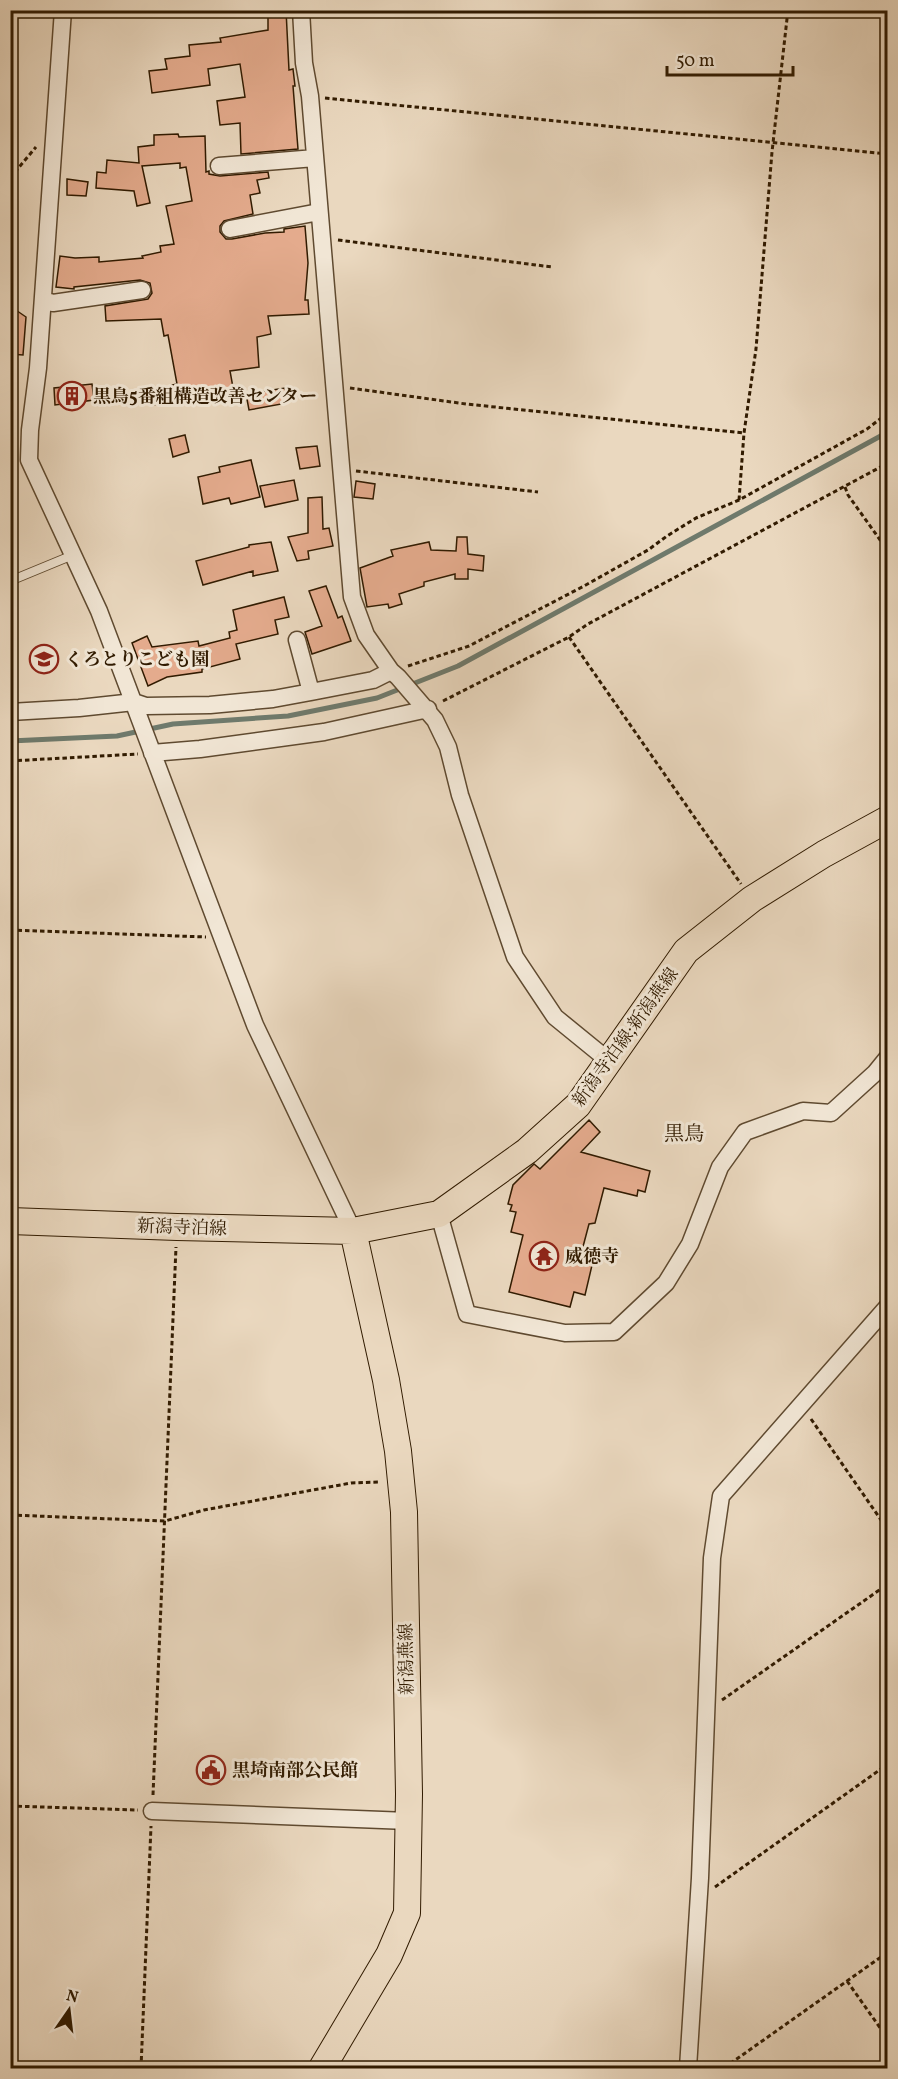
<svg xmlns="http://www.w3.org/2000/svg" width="898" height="2079" viewBox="0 0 898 2079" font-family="Vollkorn,'Noto Serif JP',serif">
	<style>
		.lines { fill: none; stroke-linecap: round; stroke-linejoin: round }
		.stream { stroke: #6f7a6c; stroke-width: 5 }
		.building { fill: #e4ab8d; stroke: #311b01; stroke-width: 1.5 }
		.service-casing { stroke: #5f4a30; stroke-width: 10 }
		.minor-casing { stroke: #5f4a30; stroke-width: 19 }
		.primary-casing { stroke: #311b01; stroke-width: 28 }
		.path { stroke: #311b01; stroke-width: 3; stroke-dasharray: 4.5 3; stroke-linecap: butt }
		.service { stroke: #f1e6d5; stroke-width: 8 }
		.minor { stroke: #f1e6d5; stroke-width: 16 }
		.primary { stroke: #ead8bf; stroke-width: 26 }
		.labels { text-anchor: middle; stroke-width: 6; stroke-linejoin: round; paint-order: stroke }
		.poi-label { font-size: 18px; font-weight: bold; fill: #311b01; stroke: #f1e6d5; text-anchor: start }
		.street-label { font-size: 18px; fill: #311b01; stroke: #f1e6d5 }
		.neighbourhood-label { font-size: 20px; fill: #311b01; stroke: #f1e6d5 }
	</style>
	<rect width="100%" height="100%" fill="#ead8bf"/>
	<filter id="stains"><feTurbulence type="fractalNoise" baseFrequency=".00333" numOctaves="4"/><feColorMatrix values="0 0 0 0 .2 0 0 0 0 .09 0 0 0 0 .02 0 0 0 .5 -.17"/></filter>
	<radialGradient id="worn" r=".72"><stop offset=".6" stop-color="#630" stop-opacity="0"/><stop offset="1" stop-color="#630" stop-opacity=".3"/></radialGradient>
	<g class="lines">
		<path class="stream" d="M 10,741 L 117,736 L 173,724 L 288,716 L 377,698 L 458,666 L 888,432"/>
	</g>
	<path class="building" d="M 268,10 L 286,10 L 289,70 L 293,69 L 295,86 L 293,86 L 298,149 L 241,154 L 240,123 L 220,125 L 217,101 L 245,97 L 240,64 L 208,69 L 210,85 L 152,93 L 149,71 L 167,69 L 165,59 L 190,56 L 189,45 L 221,42 L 220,38 L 268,30 Z
		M 178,134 L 179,137 L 205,136 L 206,172 L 209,171 L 209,174 L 220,176 L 268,172 L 269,178 L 257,180 L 260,193 L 250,195 L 253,214 L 224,221 L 220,226 L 220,232 L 226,239 L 232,239 L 265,233 L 284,232 L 284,229 L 305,226 L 308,263 L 305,300 L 308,300 L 309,314 L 268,316 L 271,334 L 257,337 L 259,367 L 230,371 L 234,393 L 175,403 L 175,401 L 153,405 L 150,391 L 173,388 L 172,385 L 177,384 L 168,335 L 164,336 L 161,319 L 106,321 L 105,306 L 148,299 L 152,293 L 150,283 L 140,280 L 74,287 L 74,289 L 56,287 L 60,256 L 75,258 L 99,257 L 99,262 L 143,258 L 142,256 L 161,252 L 160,246 L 174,244 L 166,206 L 192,201 L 186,167 L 180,168 L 180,163 L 142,166 L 150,203 L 137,206 L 134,191 L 96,188 L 97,172 L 106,173 L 107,160 L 139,163 L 138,147 L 154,145 L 154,135 Z
		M 67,179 L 88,182 L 86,196 L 67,195 Z
		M 10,306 L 26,317 L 23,355 L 10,354 Z
		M 92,384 L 94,400 L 55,405 L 54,388 Z
		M 285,388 L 287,403 L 249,410 L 246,394 Z
		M 185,435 L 189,452 L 173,457 L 169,439 Z
		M 317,446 L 320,466 L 300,469 L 296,448 Z
		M 251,460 L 260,497 L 231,504 L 229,498 L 203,504 L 198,477 L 220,472 L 219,467 Z
		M 294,480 L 298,500 L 265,507 L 260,486 Z
		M 356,481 L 375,484 L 373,499 L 354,497 Z
		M 322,497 L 323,529 L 329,528 L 333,546 L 308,551 L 309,559 L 297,561 L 288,537 L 308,533 L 308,498 Z
		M 457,537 L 467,537 L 468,554 L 484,556 L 483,571 L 468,569 L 468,579 L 455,579 L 455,574 L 424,582 L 424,586 L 399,594 L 402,604 L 389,608 L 388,604 L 367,607 L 360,568 L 393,556 L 391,550 L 429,542 L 431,550 L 456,551 Z
		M 271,542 L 278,571 L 253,576 L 253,571 L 203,585 L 196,561 L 249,547 L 249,545 Z
		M 326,586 L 338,618 L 342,616 L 351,641 L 312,654 L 305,632 L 322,626 L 309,591 Z
		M 284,597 L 289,617 L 275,620 L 278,634 L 236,644 L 240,659 L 202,669 L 202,672 L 167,677 L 148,686 L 132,643 L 147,636 L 152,647 L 198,641 L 199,646 L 230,638 L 229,632 L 237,630 L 233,610 Z
		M 589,1120 L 600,1132 L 581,1152 L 650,1171 L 645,1192 L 638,1190 L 637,1196 L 604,1188 L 595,1223 L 589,1224 L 580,1258 L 593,1261 L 585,1295 L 574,1292 L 570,1307 L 509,1292 L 523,1235 L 511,1232 L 516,1212 L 510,1211 L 512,1205 L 508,1204 L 513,1185 L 534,1164 L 540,1169 Z"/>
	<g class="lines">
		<g class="service-casing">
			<path id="service" d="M 10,581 L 73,555"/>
		</g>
		<g class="minor-casing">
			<path id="minor" d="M 63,10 L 38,368 L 30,430 L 29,460 L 99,611 L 255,1025 L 353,1231
				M 301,10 L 304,63 L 310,96 L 352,597 L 366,635 L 391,671 L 398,677 L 435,720 L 448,747 L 460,795 L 515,957 L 555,1017 L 609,1061
				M 219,166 L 315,158
				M 230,229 L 319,212
				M 43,300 L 53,303 L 142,290
				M 297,640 L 311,692 L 373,680 L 391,671
				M 10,712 L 79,708 L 134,702 L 146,706 L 210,705 L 273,699 L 311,692
				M 152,753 L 200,749 L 324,732 L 428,709
				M 439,1214 L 467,1314 L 565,1333 L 614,1332 L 666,1283 L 690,1244 L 720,1167 L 745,1132 L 803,1111 L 831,1113 L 875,1073 L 888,1057
				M 152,1811 L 408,1821
				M 688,2068 L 700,1878 L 712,1558 L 721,1496 L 888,1306"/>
		</g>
		<g class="primary-casing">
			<path id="primary" d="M 10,1221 L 177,1227 L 353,1231 L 439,1214 L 527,1151 L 578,1105 L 686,951 L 752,899 L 824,854 L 888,819
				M 322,2068 L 389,1955 L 407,1913 L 409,1794 L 404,1512 L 398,1451 L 386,1380 L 353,1231"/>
		</g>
		<path class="path" d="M 325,98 L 888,154
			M 10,178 L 36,147
			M 338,240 L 552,267
			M 350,388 L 466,404 L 744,433
			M 356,471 L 538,492
			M 845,487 L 848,495 L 888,551
			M 739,500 L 744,433 L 756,349 L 772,152 L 788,10
			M 569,637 L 741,884
			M 408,666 L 469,646 L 584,586 L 648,550 L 667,536 L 696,518 L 739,500 L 867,429 L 888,413
			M 443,701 L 569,637 L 588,624 L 888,463
			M 10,761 L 138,754
			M 10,930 L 206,937
			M 811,1419 L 888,1530
			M 10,1515 L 165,1521 L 204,1510 L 351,1483 L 380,1482
			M 722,1700 L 888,1584
			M 153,1795 L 176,1247
			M 10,1806 L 138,1810
			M 715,1887 L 888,1764
			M 847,1981 L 888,2039
			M 141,2068 L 151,1826
			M 724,2068 L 888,1952"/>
		<use href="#service" class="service"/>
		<use href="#minor" class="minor"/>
		<use href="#primary" class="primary"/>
	</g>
	<defs>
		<g id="building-ring" transform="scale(1.5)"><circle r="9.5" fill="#f1e6d5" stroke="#8f2418" stroke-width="1.5"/><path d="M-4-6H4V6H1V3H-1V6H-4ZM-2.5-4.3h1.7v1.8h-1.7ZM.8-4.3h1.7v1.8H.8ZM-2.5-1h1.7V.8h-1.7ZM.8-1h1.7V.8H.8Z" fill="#8f2418"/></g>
		<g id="school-ring" transform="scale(1.5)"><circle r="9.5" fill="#f1e6d5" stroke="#8f2418" stroke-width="1.5"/><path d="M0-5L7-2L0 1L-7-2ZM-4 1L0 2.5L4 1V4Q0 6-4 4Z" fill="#8f2418"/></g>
		<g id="temple-ring" transform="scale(1.5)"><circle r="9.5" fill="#f1e6d5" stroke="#8f2418" stroke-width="1.5"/><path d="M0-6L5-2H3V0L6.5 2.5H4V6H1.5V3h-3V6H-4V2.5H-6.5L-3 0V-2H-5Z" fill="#8f2418"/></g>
		<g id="civic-ring" transform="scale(1.5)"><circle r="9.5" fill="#f1e6d5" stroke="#8f2418" stroke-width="1.5"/><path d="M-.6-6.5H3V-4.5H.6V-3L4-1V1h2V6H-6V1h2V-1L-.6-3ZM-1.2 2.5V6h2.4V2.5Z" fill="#8f2418"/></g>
	</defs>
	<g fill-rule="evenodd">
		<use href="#building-ring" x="72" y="396"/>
		<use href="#school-ring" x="44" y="659"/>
		<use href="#temple-ring" x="544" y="1256"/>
		<use href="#civic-ring" x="211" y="1770"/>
	</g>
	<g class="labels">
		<g class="poi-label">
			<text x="93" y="402">黒鳥5番組構造改善センター</text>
			<text x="65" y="665">くろとりこども園</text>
			<text x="565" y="1262">威徳寺</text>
			<text x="232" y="1776">黒埼南部公民館</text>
		</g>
		<g class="street-label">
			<text transform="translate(625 1037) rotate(-54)" y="6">新潟寺泊線;新潟燕線</text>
			<text transform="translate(182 1227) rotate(2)" y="6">新潟寺泊線</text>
			<text transform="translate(406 1659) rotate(-91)" y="6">新潟燕線</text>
		</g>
		<g class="neighbourhood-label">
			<text x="684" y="1140">黒鳥</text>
		</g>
	</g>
	<rect width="898" height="2079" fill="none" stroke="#ead8bf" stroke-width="36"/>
	<rect x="12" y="12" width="874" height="2055" fill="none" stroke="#311b01" stroke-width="3"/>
	<rect x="18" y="18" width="862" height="2043" fill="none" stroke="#311b01" stroke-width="1.5"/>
	<g transform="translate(69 2010) rotate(14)" stroke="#f1e6d5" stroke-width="4.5" paint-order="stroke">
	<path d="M0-4.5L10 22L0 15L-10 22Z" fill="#311b01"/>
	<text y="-9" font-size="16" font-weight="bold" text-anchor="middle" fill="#311b01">N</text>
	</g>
	<path d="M667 66v9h126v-9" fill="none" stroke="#311b01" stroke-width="3"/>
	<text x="676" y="66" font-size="18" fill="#311b01" stroke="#f1e6d5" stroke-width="4.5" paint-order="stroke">50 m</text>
	<rect width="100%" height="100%" filter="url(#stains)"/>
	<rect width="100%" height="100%" fill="url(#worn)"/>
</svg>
